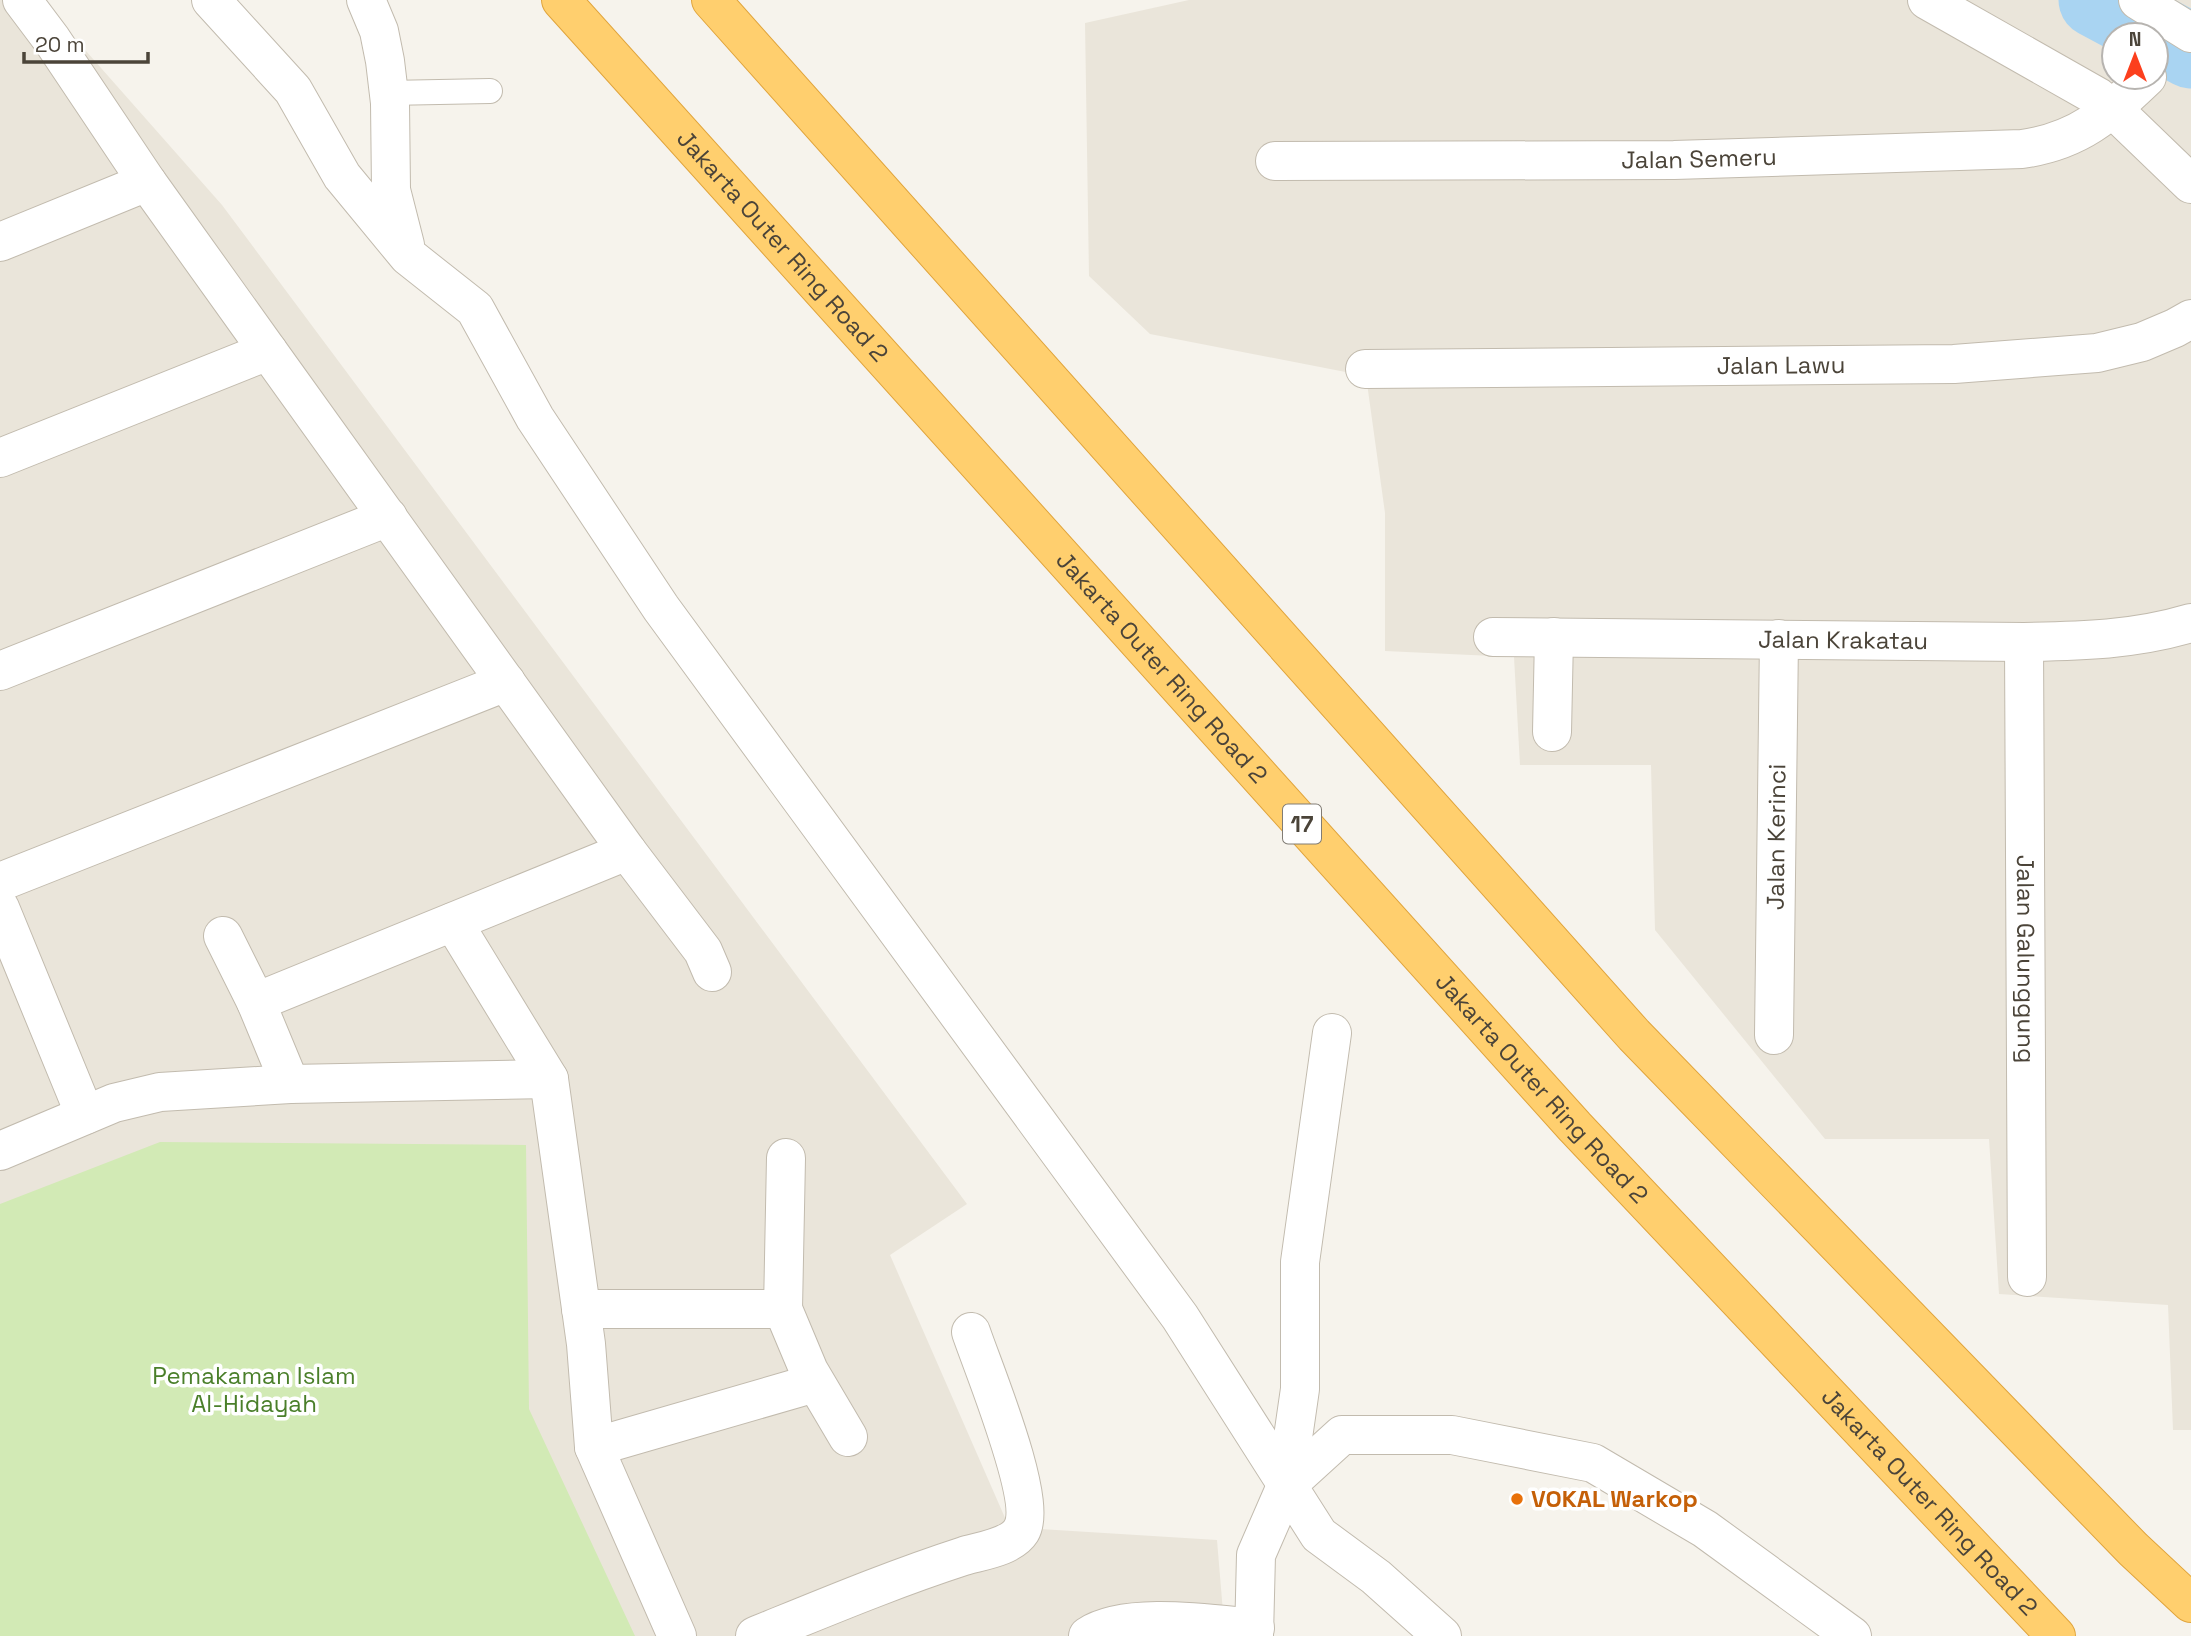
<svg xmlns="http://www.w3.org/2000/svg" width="2191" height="1636" viewBox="0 0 2191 1636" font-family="'Space Grotesk',sans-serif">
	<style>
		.residential { fill: #eae5da; fill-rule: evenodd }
		.green { fill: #d2eab5 }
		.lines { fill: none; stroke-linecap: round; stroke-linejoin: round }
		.river { stroke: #a9d4f2; stroke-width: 75 }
		.service-casing { stroke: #c2bbae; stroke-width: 26 }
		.minor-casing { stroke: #c2bbae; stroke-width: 40 }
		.tertiary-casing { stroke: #c2bbae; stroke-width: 40 }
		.motorway-casing { stroke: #e0a43c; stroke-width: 40 }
		.service { stroke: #fff; stroke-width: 24 }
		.minor { stroke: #fff; stroke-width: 38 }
		.tertiary { stroke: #fff; stroke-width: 38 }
		.motorway { stroke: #ffcf6e; stroke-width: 38 }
		.food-dot { fill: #e8710a; stroke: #fff; stroke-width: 2.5 }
		.labels { text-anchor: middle; stroke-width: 7; stroke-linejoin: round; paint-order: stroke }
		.shield { fill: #fff; stroke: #817c74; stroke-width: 2 }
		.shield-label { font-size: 23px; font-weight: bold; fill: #4b4439 }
		.street-label { font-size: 24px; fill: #4b4439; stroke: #fff }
		.park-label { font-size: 24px; fill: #4a7f2a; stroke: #fff }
		.food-label { font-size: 24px; font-weight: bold; fill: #c56008; stroke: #fff; text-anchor: start }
	</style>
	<rect width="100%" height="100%" fill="#f6f3ec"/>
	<path class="residential" d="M 0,0 L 41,0 L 222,205 L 967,1204 L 890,1255 L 1009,1527 L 1217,1540 L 1225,1636 L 0,1636 Z
		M 1189,0 L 2191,0 L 2191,1430 L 2173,1430 L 2168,1305 L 1999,1294 L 1989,1139 L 1825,1139 L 1655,930 L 1651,765 L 1520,765 L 1514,657 L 1385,651 L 1385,513 L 1366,376 L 1150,334 L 1089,276 L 1085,23 ZM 2114,35 L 2156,35 L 2156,77 L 2114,77 Z"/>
	<path class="green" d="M 160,1142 L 526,1145 L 529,1409 L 635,1636 L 0,1636 L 0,1204 Z"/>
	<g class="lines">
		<path class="river" d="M 2096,0 L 2191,51"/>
		<g class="service-casing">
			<path id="service" d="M 388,93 L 490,91"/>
		</g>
		<g class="minor-casing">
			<g id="minor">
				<path d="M 22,0 L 52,40 L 147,182 L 268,351 L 627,851 L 703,951 L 712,972"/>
				<path d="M 211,0 L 293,90 L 342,176 L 408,256 L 475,309 L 535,418 L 661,608 L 1180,1317 L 1319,1535 L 1376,1577 L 1442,1636"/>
				<path d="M 366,0 L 379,31 L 385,61 L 390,103 L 391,190 L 405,245"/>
				<path d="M 1927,0 L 2098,97 L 2113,109 L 2191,184"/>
				<path d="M 2138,0 L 2191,33"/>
				<path id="s1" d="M 1275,161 L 1674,160 L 2022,149 C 2079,141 2107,115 2147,77"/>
				<path d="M 0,242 L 147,182"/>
				<path id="s2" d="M 1365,369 L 1954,364 L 2097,353 L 2142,342 L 2175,328 L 2191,319"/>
				<path d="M 0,458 L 268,351"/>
				<path id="s3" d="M 1493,637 L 2024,642 C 2082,641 2134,640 2191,623"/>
				<path id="s4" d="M 2024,642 L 2027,1277"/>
				<path d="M 0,671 L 388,517"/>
				<path d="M 1552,732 L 1554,637"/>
				<path d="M 0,882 L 506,682"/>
				<path d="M 0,908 L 85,1115"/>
				<path d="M 453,922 L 549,1079 L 586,1344 L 594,1447 L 677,1636"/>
				<path d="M 223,936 L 256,1002 L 290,1084"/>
				<path d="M 256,1002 L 627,851"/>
				<path id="s5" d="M 1774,1035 L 1779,639"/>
				<path d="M 0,1151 L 114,1103 L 160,1092 L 290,1084 L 549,1079"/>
				<path d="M 786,1158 L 783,1309 L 809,1371 L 848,1437"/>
				<path d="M 581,1309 L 783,1309"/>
				<path d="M 594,1447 L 801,1387 L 814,1381"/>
				<path d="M 1286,1486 L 1300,1389 L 1300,1262 L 1332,1033"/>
				<path d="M 755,1636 C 824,1608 893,1579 964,1556 C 981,1551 1011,1547 1021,1531 C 1039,1501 983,1368 971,1332"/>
				<path d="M 1088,1636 C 1125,1611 1211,1624 1255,1628"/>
			</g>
		</g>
		<g class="tertiary-casing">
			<path id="tertiary" d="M 1254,1636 L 1256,1555 L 1286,1486 L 1342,1435 L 1452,1435 L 1593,1463 L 1705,1529 L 1852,1636"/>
		</g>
		<g class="motorway-casing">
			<g id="motorway">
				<path id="s6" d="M 561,0 L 1575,1127 L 2056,1636"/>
				<path d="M 711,0 L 1634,1035 L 2133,1549 L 2191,1603"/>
			</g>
		</g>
		<use href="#service" class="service"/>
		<use href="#minor" class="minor"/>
		<use href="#tertiary" class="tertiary"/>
		<use href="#motorway" class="motorway"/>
	</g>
	<circle class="food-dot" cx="1517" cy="1499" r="7"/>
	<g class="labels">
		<rect class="shield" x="1283" y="804.5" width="38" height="39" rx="5"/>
		<g class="shield-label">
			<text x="1302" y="832">17</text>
		</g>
		<g class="street-label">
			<text dy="8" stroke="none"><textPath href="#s1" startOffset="424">Jalan Semeru</textPath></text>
			<text dy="8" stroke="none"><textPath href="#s6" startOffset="331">Jakarta Outer Ring Road 2</textPath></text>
			<text dy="8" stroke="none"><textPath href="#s2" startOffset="416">Jalan Lawu</textPath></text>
			<text dy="8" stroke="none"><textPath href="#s3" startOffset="350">Jalan Krakatau</textPath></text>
			<text dy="8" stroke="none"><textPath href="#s6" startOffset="898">Jakarta Outer Ring Road 2</textPath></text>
			<text dy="8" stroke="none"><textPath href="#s5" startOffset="198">Jalan Kerinci</textPath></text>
			<text dy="8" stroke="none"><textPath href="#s4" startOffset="317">Jalan Galunggung</textPath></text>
			<text dy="8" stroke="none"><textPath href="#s6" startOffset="1465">Jakarta Outer Ring Road 2</textPath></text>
			<text dy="8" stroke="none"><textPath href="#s6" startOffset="2032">Jakarta Outer Ring Road 2</textPath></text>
		</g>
		<g class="park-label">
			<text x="254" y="1384">Pemakaman Islam<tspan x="254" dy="28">Al-Hidayah</tspan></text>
		</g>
		<g class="food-label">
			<text x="1531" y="1507">VOKAL Warkop</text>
		</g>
	</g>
	<g transform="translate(2135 56)"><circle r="33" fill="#ffffff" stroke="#b7b4b0" stroke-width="2"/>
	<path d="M0-5L12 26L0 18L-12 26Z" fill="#fc3f1d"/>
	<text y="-10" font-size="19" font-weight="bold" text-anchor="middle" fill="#4b4439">N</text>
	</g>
	<path d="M24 52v10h124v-10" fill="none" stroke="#4b4439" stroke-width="3.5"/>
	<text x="35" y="52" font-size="21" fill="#4b4439" stroke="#ffffff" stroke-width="5" paint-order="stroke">20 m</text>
</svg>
